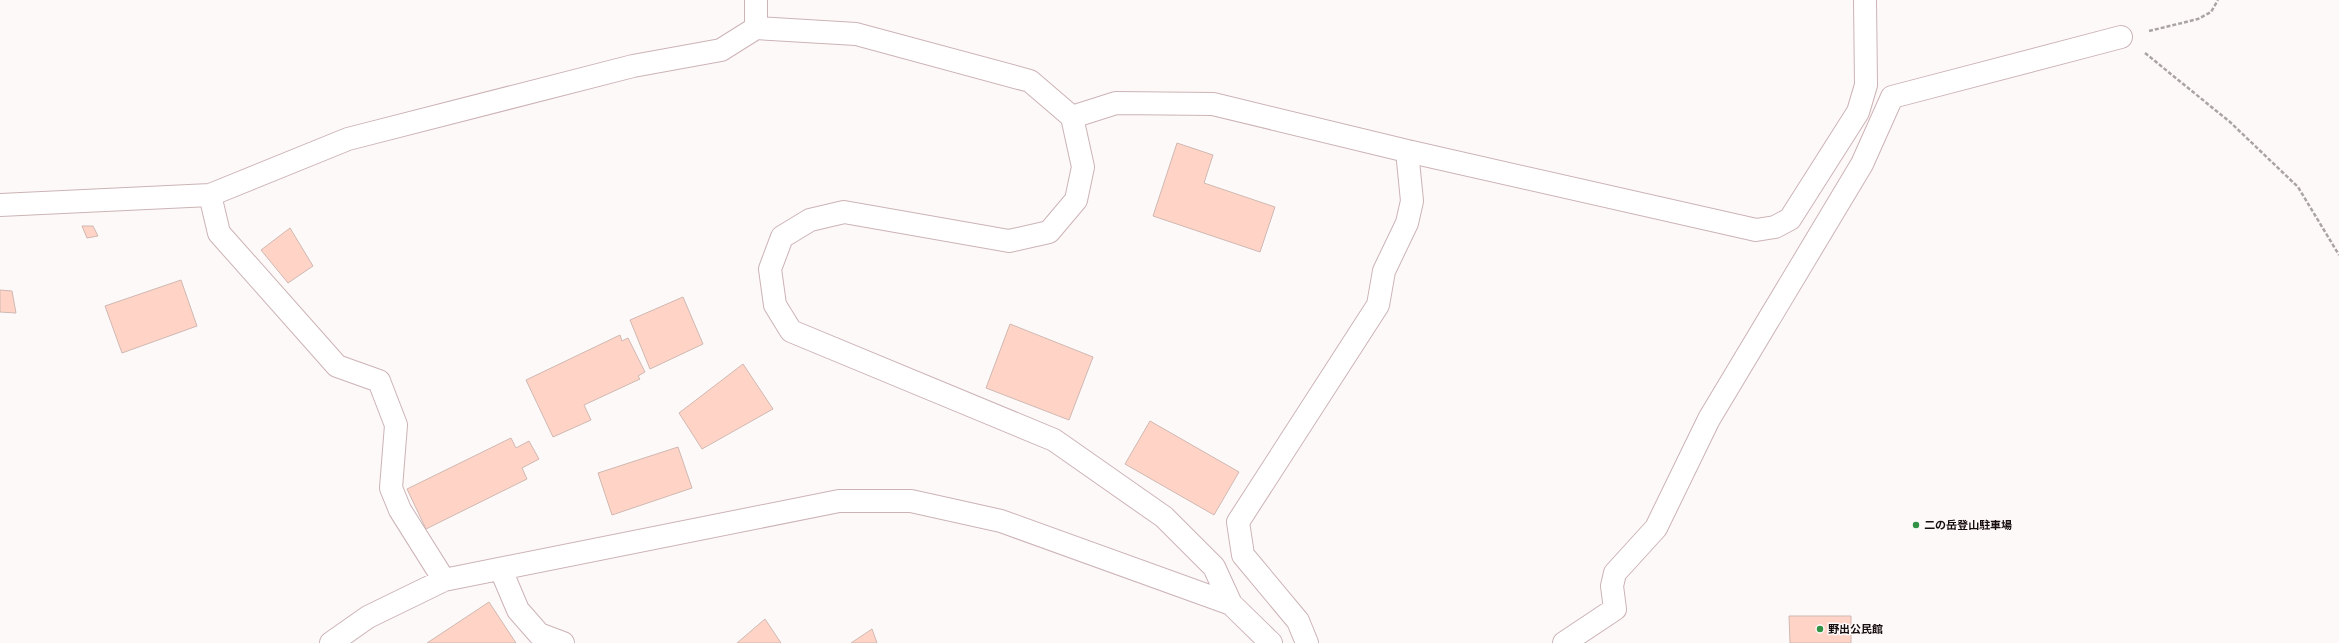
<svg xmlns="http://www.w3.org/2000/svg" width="2339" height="643" viewBox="0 0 2339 643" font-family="'Roboto Condensed','Noto Sans JP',sans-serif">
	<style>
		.building { fill: #ffd4c7; stroke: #cfb8b1 }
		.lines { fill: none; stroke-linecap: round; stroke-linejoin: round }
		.minor-casing { stroke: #ccb3b6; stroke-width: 24 }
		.path { stroke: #aba4a5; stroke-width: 2.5; stroke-dasharray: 4 2; stroke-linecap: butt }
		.minor { stroke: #fff; stroke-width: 22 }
		.poi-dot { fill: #319245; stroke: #fef9f9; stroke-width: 1.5 }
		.labels { text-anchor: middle; stroke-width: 3; stroke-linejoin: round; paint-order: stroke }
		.poi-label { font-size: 11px; font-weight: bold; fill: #160d0e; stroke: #fef9f9; text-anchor: start }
	</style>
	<rect width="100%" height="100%" fill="#fef9f9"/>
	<path class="building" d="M 1177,143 L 1213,155 L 1204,183 L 1275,207 L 1260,252 L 1153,216 Z
		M 82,226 L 93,226 L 98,236 L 87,238 Z
		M 290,228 L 313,266 L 288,283 L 261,250 Z
		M 181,280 L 197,326 L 122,353 L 105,306 Z
		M 0,290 L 12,291 L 16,313 L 0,312 Z
		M 683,297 L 703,344 L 650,369 L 630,320 Z
		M 1010,324 L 1093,357 L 1069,420 L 986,388 Z
		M 620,335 L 622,341 L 628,338 L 645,372 L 638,376 L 640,379 L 584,405 L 591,420 L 553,437 L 526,380 Z
		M 743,364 L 773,409 L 702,449 L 679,413 Z
		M 1150,421 L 1239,472 L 1214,515 L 1125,464 Z
		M 511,438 L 516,448 L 529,441 L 539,459 L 522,468 L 527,479 L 426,529 L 407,489 Z
		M 678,447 L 692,488 L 612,515 L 598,473 Z
		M 489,602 L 516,643 L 427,643 Z
		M 1789,616 L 1851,616 L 1851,643 L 1790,643 Z
		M 765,619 L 781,643 L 737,643 Z
		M 872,629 L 877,643 L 851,643 Z"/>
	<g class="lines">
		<g class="minor-casing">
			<path id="minor" d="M 756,28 L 756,0
				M 1072,117 L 1116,103 L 1213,104 L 1407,151 L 1756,230 L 1775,227 L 1790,219 L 1858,112 L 1866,85 L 1865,0
				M 210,195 L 219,233 L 337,366 L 379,381 L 396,425 L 391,488 L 400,510 L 444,580
				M 0,205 L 210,195 L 348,139 L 633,66 L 721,50 L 756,28 L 856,34 L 1030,81 L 1072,117 L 1083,167 L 1076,200 L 1049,232 L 1009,241 L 844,212 L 810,220 L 782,237 L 770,269 L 775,305 L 791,331 L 1054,440 L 1164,517 L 1214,567 L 1231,604 L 1271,643
				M 501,570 L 518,610 L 539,634 L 563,643
				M 331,643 L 368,617 L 444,580 L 839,501 L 911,501 L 1001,521 L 1231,604
				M 1307,643 L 1298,621 L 1243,555 L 1238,522 L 1378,305 L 1384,271 L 1407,223 L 1412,201 L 1407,151
				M 1564,643 L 1615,609 L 1612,586 L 1615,573 L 1656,528 L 1709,419 L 1862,164 L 1892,97 L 2121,37"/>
		</g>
		<path class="path" d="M 2149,31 L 2198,19 L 2211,12 L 2218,0
			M 2145,53 L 2230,122 L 2298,187 L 2339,255"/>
		<use href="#minor" class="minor"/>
	</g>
	<g class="poi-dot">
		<circle cx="1916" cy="525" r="4"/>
		<circle cx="1820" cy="629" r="4"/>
	</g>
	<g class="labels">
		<g class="poi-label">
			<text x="1924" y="529">二の岳登山駐車場</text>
			<text x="1828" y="633">野出公民館</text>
		</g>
	</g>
</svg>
